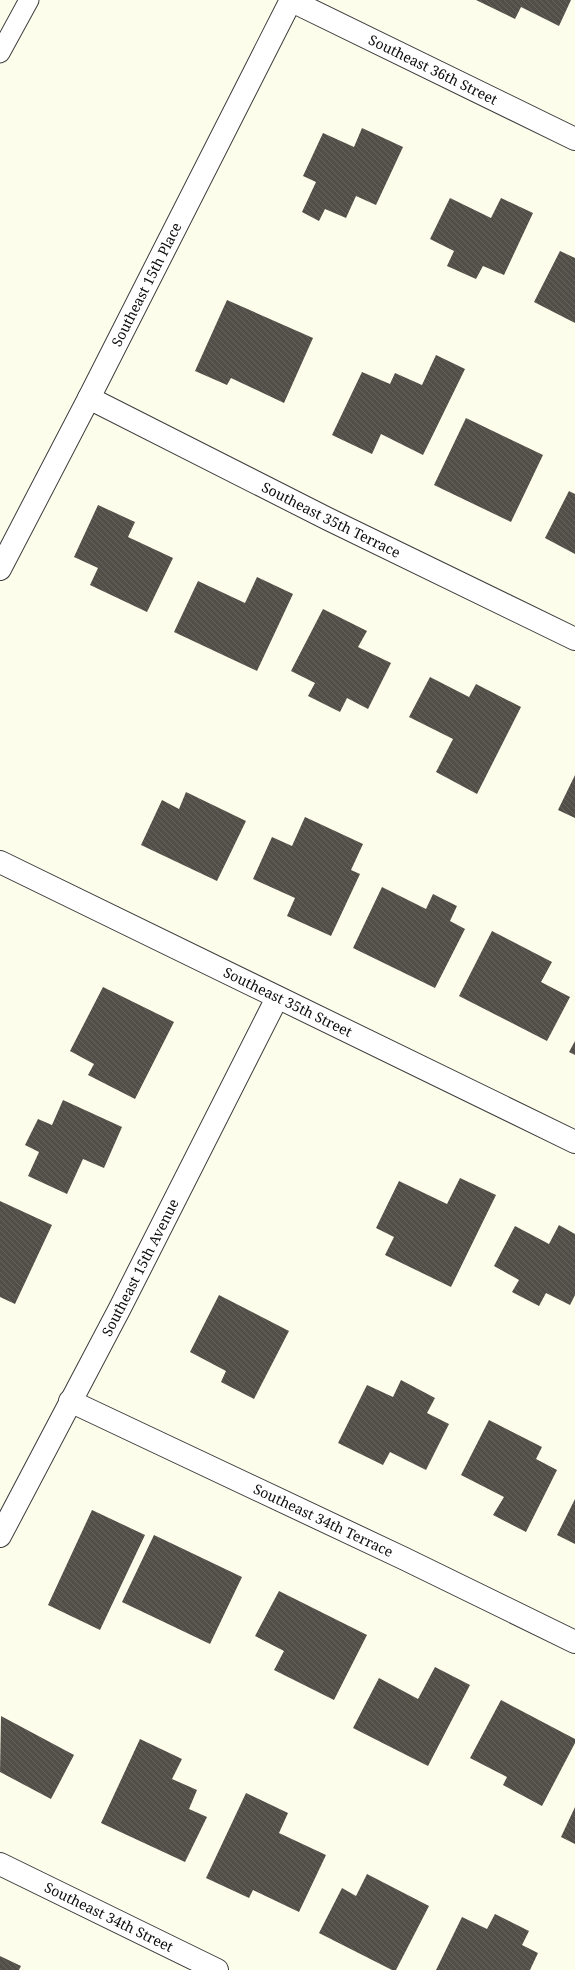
<svg xmlns="http://www.w3.org/2000/svg" width="575" height="1970" viewBox="0 0 575 1970" font-family="'Noto Serif',serif">
	<style>
		.building { fill: url(#building-back-hatch) }
		.lines { fill: none; stroke-linecap: round; stroke-linejoin: round }
		.lane-casing { stroke: #3e3e3e; stroke-width: 21 }
		.street-casing { stroke: #3e3e3e; stroke-width: 24 }
		.lane { stroke: #fff; stroke-width: 19 }
		.street { stroke: #fff; stroke-width: 22 }
		.labels { text-anchor: middle; stroke-width: 4; stroke-linejoin: round; paint-order: stroke }
		.street-label { font-size: 14px; fill: #0b0b0b; stroke: #fff }
	</style>
	<defs>
		<pattern id="building-back-hatch" width="6" height="6" patternUnits="userSpaceOnUse"><rect width="6" height="6" fill="#524e48"/><path d="M-1 5l2 2M0 0l6 6M5-1l2 2" fill="none" stroke="#66635e"/></pattern>
	</defs>
	<rect width="100%" height="100%" fill="#fdfdeb"/>
	<path class="building" d="M 476,0 L 571,0 L 559,26 L 521,7 L 515,19 Z
		M 362,128 L 403,147 L 376,205 L 356,196 L 346,218 L 325,209 L 319,221 L 302,212 L 316,182 L 303,176 L 323,133 L 354,147 Z
		M 450,198 L 491,218 L 501,198 L 533,213 L 504,275 L 483,266 L 476,279 L 447,266 L 454,251 L 430,239 Z
		M 560,251 L 575,258 L 575,323 L 534,302 Z
		M 227,300 L 313,338 L 284,403 L 231,378 L 227,385 L 195,371 Z
		M 436,355 L 465,369 L 423,455 L 381,434 L 372,454 L 332,435 L 362,372 L 390,384 L 395,373 L 422,385 Z
		M 466,418 L 543,455 L 511,522 L 434,485 Z
		M 569,491 L 575,494 L 575,554 L 545,538 Z
		M 98,505 L 135,522 L 128,537 L 173,558 L 147,612 L 90,585 L 98,568 L 74,557 Z
		M 257,577 L 293,594 L 257,671 L 174,632 L 198,581 L 245,603 Z
		M 323,609 L 367,631 L 358,647 L 391,663 L 368,709 L 347,698 L 340,712 L 308,696 L 315,683 L 291,671 Z
		M 430,677 L 469,697 L 476,684 L 521,707 L 477,794 L 436,772 L 453,739 L 409,717 Z
		M 575,775 L 575,818 L 558,810 Z
		M 186,792 L 246,821 L 217,881 L 141,845 L 162,800 L 179,809 Z
		M 305,817 L 363,844 L 351,870 L 360,874 L 331,936 L 287,916 L 295,898 L 253,879 L 272,837 L 292,846 Z
		M 382,887 L 426,909 L 433,894 L 457,906 L 450,921 L 465,929 L 435,988 L 353,948 Z
		M 492,931 L 552,962 L 541,982 L 570,997 L 547,1041 L 459,996 Z
		M 103,987 L 174,1022 L 135,1099 L 88,1075 L 94,1064 L 70,1051 Z
		M 575,1041 L 575,1055 L 569,1052 Z
		M 63,1100 L 122,1127 L 104,1168 L 83,1159 L 67,1194 L 28,1176 L 39,1152 L 25,1145 L 38,1119 L 52,1125 Z
		M 460,1178 L 496,1195 L 451,1287 L 385,1255 L 394,1237 L 376,1228 L 399,1181 L 447,1204 Z
		M 0,1201 L 52,1225 L 15,1304 L 0,1297 Z
		M 559,1225 L 575,1234 L 575,1295 L 570,1305 L 546,1293 L 539,1306 L 512,1292 L 519,1280 L 494,1266 L 515,1226 L 549,1244 Z
		M 219,1295 L 289,1331 L 254,1399 L 221,1382 L 226,1371 L 190,1352 Z
		M 401,1380 L 435,1398 L 427,1413 L 449,1424 L 426,1470 L 390,1452 L 383,1465 L 338,1443 L 367,1385 L 393,1397 Z
		M 489,1420 L 542,1447 L 536,1459 L 557,1470 L 526,1532 L 493,1515 L 504,1497 L 461,1475 Z
		M 575,1499 L 575,1544 L 557,1535 Z
		M 92,1510 L 145,1535 L 100,1630 L 48,1605 Z
		M 154,1535 L 242,1577 L 210,1644 L 122,1602 Z
		M 279,1591 L 367,1635 L 334,1700 L 274,1670 L 284,1651 L 255,1636 Z
		M 435,1667 L 470,1685 L 428,1766 L 353,1728 L 379,1678 L 418,1699 Z
		M 501,1700 L 575,1739 L 575,1743 L 542,1806 L 503,1785 L 507,1777 L 470,1758 Z
		M 1,1716 L 74,1755 L 51,1799 L 0,1772 Z
		M 140,1739 L 182,1759 L 172,1779 L 197,1790 L 189,1809 L 207,1817 L 185,1862 L 101,1823 Z
		M 246,1793 L 288,1813 L 279,1833 L 326,1855 L 299,1912 L 253,1890 L 249,1898 L 206,1878 Z
		M 575,1807 L 575,1844 L 561,1837 Z
		M 367,1874 L 429,1906 L 396,1970 L 392,1970 L 319,1933 L 342,1888 L 356,1896 Z
		M 495,1914 L 529,1931 L 522,1945 L 538,1953 L 530,1970 L 436,1970 L 462,1917 L 487,1929 Z
		M 0,1956 L 21,1966 L 19,1970 L 0,1970 Z"/>
	<g class="lines">
		<g class="lane-casing">
			<path id="lane" d="M 0,53 L 29,0"/>
		</g>
		<g class="street-casing">
			<g id="street">
				<path id="s1" d="M 290,0 L 575,139"/>
				<path id="s2" d="M 89,398 L 328,519 L 575,639"/>
				<path id="s3" d="M 0,569 L 89,398 L 291,0"/>
				<path id="s4" d="M 0,862 L 575,1142"/>
				<path id="s5" d="M 70,1401 L 405,1559 L 575,1642"/>
				<path id="s6" d="M 0,1536 L 120,1308 L 277,998"/>
				<path id="s7" d="M 0,1864 L 217,1970"/>
			</g>
		</g>
		<use href="#lane" class="lane"/>
		<use href="#street" class="street"/>
	</g>
	<g class="labels">
		<g class="street-label">
			<text dy="5" stroke="none"><textPath href="#s1" startOffset="159">Southeast 36th Street</textPath></text>
			<text dy="5" stroke="none"><textPath href="#s3" startOffset="320">Southeast 15th Place</textPath></text>
			<text dy="5" stroke="none"><textPath href="#s2" startOffset="271">Southeast 35th Terrace</textPath></text>
			<text dy="5" stroke="none"><textPath href="#s4" startOffset="320">Southeast 35th Street</textPath></text>
			<text dy="5" stroke="none"><textPath href="#s6" startOffset="303">Southeast 15th Avenue</textPath></text>
			<text dy="5" stroke="none"><textPath href="#s5" startOffset="280">Southeast 34th Terrace</textPath></text>
			<text dy="5" stroke="none"><textPath href="#s7" startOffset="121">Southeast 34th Street</textPath></text>
		</g>
	</g>
</svg>
